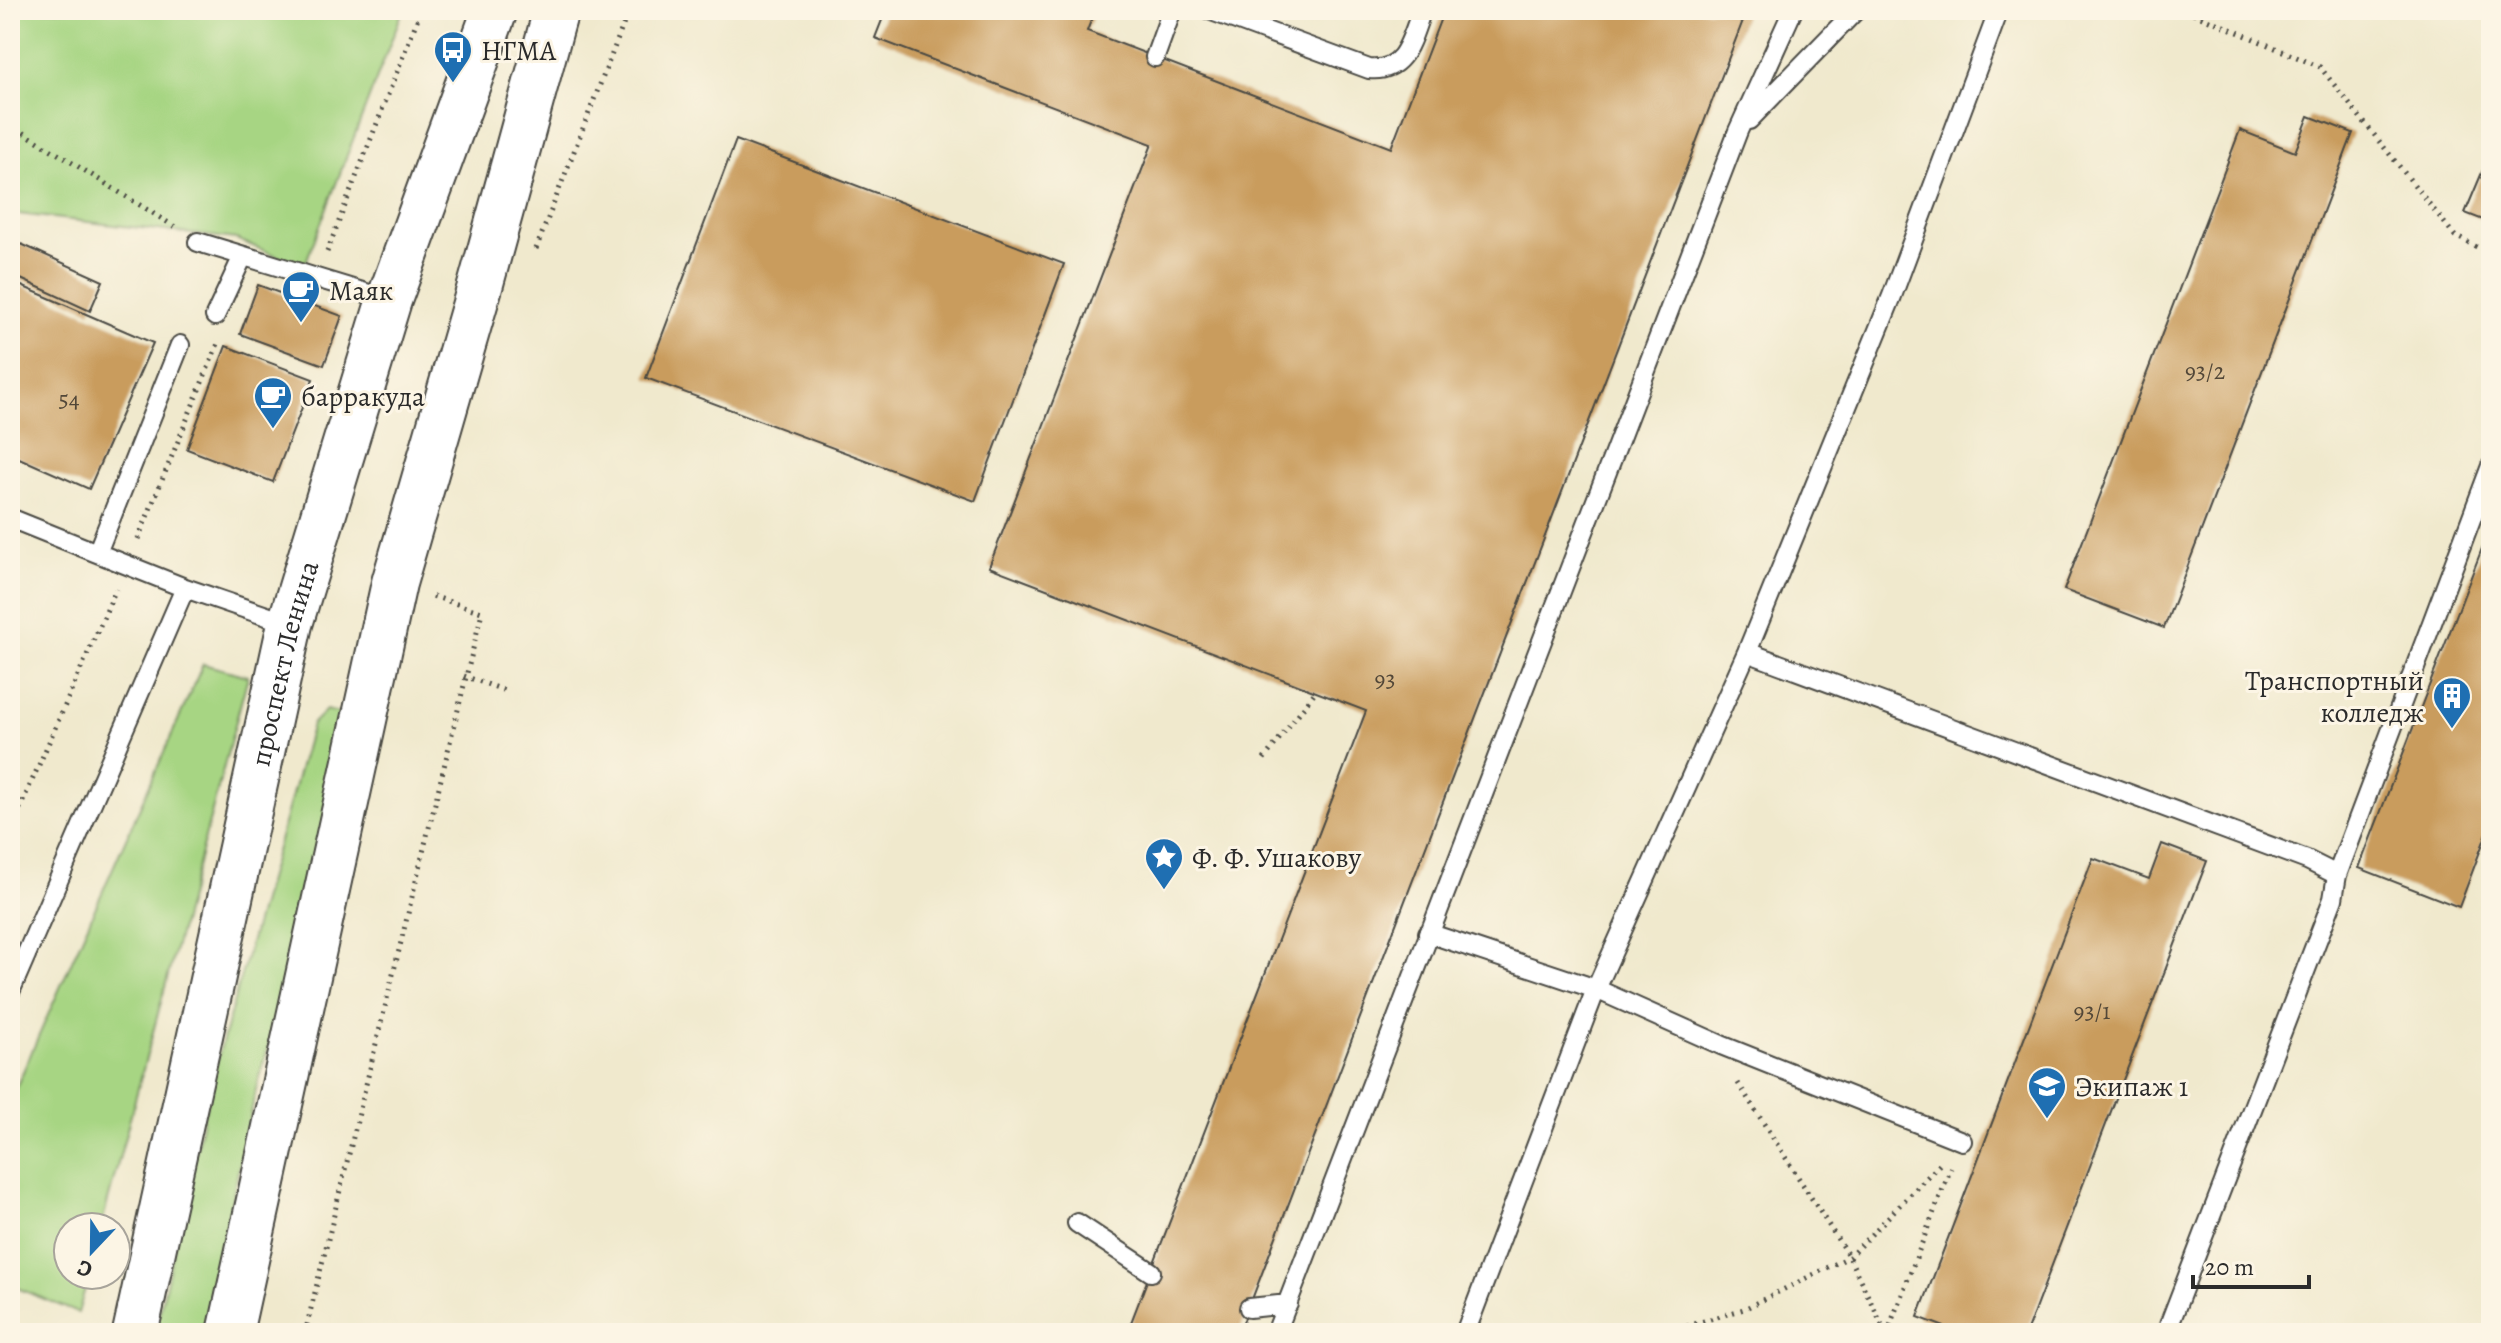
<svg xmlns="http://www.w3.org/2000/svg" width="2501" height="1343" viewBox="0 0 2501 1343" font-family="Alegreya,serif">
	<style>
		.green { fill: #a7d583; stroke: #698057; stroke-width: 2 }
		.building { fill: #c99c5d }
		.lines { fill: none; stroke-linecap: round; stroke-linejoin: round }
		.lane-casing { stroke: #494843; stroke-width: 22 }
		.secondary-casing { stroke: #494843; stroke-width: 48 }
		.path { stroke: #494843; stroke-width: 5; stroke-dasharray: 2 6; stroke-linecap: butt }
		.lane { stroke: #fff; stroke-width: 18 }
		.secondary { stroke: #fff; stroke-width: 44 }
		.labels { text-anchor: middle; stroke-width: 6; stroke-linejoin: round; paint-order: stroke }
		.number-label { font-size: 24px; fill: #524738 }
		.poi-label { font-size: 28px; fill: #2b2b2b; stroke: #fcf5e5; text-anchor: start }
		.street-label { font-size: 28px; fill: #2b2b2b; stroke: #fcf5e5 }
	</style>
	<rect width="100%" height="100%" fill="#fcf5e5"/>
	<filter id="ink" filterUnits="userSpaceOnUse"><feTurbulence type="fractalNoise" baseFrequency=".0125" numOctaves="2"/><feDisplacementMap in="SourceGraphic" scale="16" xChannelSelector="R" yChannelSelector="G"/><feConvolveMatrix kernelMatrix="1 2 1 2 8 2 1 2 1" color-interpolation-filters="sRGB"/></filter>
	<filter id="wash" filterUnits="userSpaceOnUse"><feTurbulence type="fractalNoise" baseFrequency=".006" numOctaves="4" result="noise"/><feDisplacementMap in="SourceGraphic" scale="32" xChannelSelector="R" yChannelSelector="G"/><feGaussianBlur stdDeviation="1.8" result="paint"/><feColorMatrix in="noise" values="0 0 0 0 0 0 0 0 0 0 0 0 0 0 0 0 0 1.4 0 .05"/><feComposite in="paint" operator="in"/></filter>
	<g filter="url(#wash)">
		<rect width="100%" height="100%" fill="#f0e9cd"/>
		<path class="green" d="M 10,10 L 403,10 L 304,267 L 236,239 L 10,213 Z
			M 203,664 L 248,676 L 101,1227 L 68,1227 L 68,1275 L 89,1275 L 78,1313 L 10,1285 L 10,1101 Z
			M 326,710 L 352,716 L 360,735 L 257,1085 L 203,1331 L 155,1333 L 213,1075 L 312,724 Z"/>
		<g id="blocks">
			<path class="building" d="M 886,10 L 1095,10 L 1087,31 L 1391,148 L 1444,10 L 1747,10 L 1239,1333 L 1127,1333 L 1366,711 L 989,567 L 1152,144 L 875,38 Z
				M 2309,116 L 2353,133 L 2164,628 L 2064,590 L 2240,130 L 2295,152 Z
				M 736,140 L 1064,264 L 975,501 L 646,378 Z
				M 2483,170 L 2491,173 L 2491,223 L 2465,213 Z
				M 10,239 L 103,281 L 90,311 L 10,274 Z
				M 10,281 L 153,343 L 89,489 L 10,454 Z
				M 258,285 L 342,316 L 324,365 L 240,334 Z
				M 226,346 L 313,379 L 273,482 L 187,449 Z
				M 2491,525 L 2491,822 L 2459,907 L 2359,868 Z
				M 2162,844 L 2207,861 L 2026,1333 L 1960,1333 L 1918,1317 L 2093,858 L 2149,879 Z"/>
		</g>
	</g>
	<g filter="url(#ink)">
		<use href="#blocks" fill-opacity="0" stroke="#494843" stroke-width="2"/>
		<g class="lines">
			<g class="lane-casing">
				<path id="lane" d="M 1209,10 L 1369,69 C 1406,73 1411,38 1422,10
					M 1155,57 L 1172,10
					M 1749,120 L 1856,10
					M 198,242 L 389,300
					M 215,316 L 243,256
					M 10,518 L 97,553 L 180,345
					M 97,553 L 185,588 L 290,624
					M 1747,652 L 2307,860 L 2337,875 L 2333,899 L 2166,1333
					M 2337,875 L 2491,466
					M 1428,933 L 1596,989 L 1721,1045 L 1962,1141
					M 10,992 L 185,588
					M 1077,1223 L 1151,1272
					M 1249,1308 L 1288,1304
					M 1276,1333 L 1738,131 L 1793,10
					M 1465,1333 L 1596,989 L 1747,652 L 1892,296 L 1999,10"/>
			</g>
			<g class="secondary-casing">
				<g id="secondary">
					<path id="s1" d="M 135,1333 L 290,624 L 389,300 L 495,10"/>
					<path d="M 230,1333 L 394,583 L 481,283 L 556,10"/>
				</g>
			</g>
			<path class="path" d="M 2186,10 L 2320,67 L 2455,236 L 2491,254
				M 10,124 L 175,227
				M 536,249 L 629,10
				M 327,252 L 421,10
				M 138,539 L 219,341
				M 464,676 L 509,692
				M 1264,759 L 1315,692
				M 10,831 L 116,589
				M 1738,1083 L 1849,1257 L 1886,1333
				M 305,1333 L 482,612 L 432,596
				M 1664,1333 L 1744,1309 L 1849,1257 L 1942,1162
				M 1887,1333 L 1951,1168"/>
			<use href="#lane" class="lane"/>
			<use href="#secondary" class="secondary"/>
		</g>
	</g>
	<defs>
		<g id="bus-pin" transform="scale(2)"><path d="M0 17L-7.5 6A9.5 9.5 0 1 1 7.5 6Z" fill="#1f6fb2" stroke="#fcf5e5"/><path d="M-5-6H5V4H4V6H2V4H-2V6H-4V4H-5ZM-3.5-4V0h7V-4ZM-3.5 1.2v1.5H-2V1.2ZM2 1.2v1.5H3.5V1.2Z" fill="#fff"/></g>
		<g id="cafe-pin" transform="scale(2)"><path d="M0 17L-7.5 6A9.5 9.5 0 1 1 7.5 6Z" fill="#1f6fb2" stroke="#fcf5e5"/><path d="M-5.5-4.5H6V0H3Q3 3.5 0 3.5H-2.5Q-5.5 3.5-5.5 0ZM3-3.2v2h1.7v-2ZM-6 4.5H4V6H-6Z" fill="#fff"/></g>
		<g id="building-pin" transform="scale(2)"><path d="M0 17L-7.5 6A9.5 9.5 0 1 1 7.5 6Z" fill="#1f6fb2" stroke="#fcf5e5"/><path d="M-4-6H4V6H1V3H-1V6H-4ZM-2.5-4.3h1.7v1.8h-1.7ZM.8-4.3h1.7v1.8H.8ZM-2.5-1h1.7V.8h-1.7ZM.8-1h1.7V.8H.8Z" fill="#fff"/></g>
		<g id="sight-pin" transform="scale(2)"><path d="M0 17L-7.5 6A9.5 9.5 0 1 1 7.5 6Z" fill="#1f6fb2" stroke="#fcf5e5"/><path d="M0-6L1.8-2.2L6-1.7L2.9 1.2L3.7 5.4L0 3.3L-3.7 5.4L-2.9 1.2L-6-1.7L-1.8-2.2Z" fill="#fff"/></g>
		<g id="school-pin" transform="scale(2)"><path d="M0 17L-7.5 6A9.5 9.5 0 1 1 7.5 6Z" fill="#1f6fb2" stroke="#fcf5e5"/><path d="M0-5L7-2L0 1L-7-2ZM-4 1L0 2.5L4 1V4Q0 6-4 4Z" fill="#fff"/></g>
	</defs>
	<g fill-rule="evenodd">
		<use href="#bus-pin" x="453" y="50"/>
		<use href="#cafe-pin" x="301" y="290"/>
		<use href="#cafe-pin" x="273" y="396"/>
		<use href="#building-pin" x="2452" y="696"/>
		<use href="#sight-pin" x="1164" y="857"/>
		<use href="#school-pin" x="2047" y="1086"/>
	</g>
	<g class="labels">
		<g class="number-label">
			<text x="2205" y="379">93/2</text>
			<text x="69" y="407">54</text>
			<text x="1385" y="687">93</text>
			<text x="2092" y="1019">93/1</text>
		</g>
		<g class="poi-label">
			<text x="481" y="60">НГМА</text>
			<text x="329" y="300">Маяк</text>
			<text x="301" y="406">барракуда</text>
			<text x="2424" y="690" text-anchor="end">Транспортный<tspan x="2424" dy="32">колледж</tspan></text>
			<text x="1192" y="867">Ф. Ф. Ушакову</text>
			<text x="2075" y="1096">Экипаж 1</text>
		</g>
		<g class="street-label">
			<text dy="10" stroke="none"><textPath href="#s1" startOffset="686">проспект Ленина</textPath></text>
		</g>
	</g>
	<rect width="2501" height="1343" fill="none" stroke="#fcf5e5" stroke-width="40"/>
	<g transform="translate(92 1251) rotate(202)"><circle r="38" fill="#fcf5e5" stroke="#a8a49b" stroke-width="2"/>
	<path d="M0-6L14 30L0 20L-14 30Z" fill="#1f6fb2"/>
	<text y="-12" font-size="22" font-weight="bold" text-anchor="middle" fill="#2b2b2b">С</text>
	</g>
	<path d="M2193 1275v12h116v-12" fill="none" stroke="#2b2b2b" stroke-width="4"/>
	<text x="2205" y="1275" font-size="24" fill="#2b2b2b" stroke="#fcf5e5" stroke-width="6" paint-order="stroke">20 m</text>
</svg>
